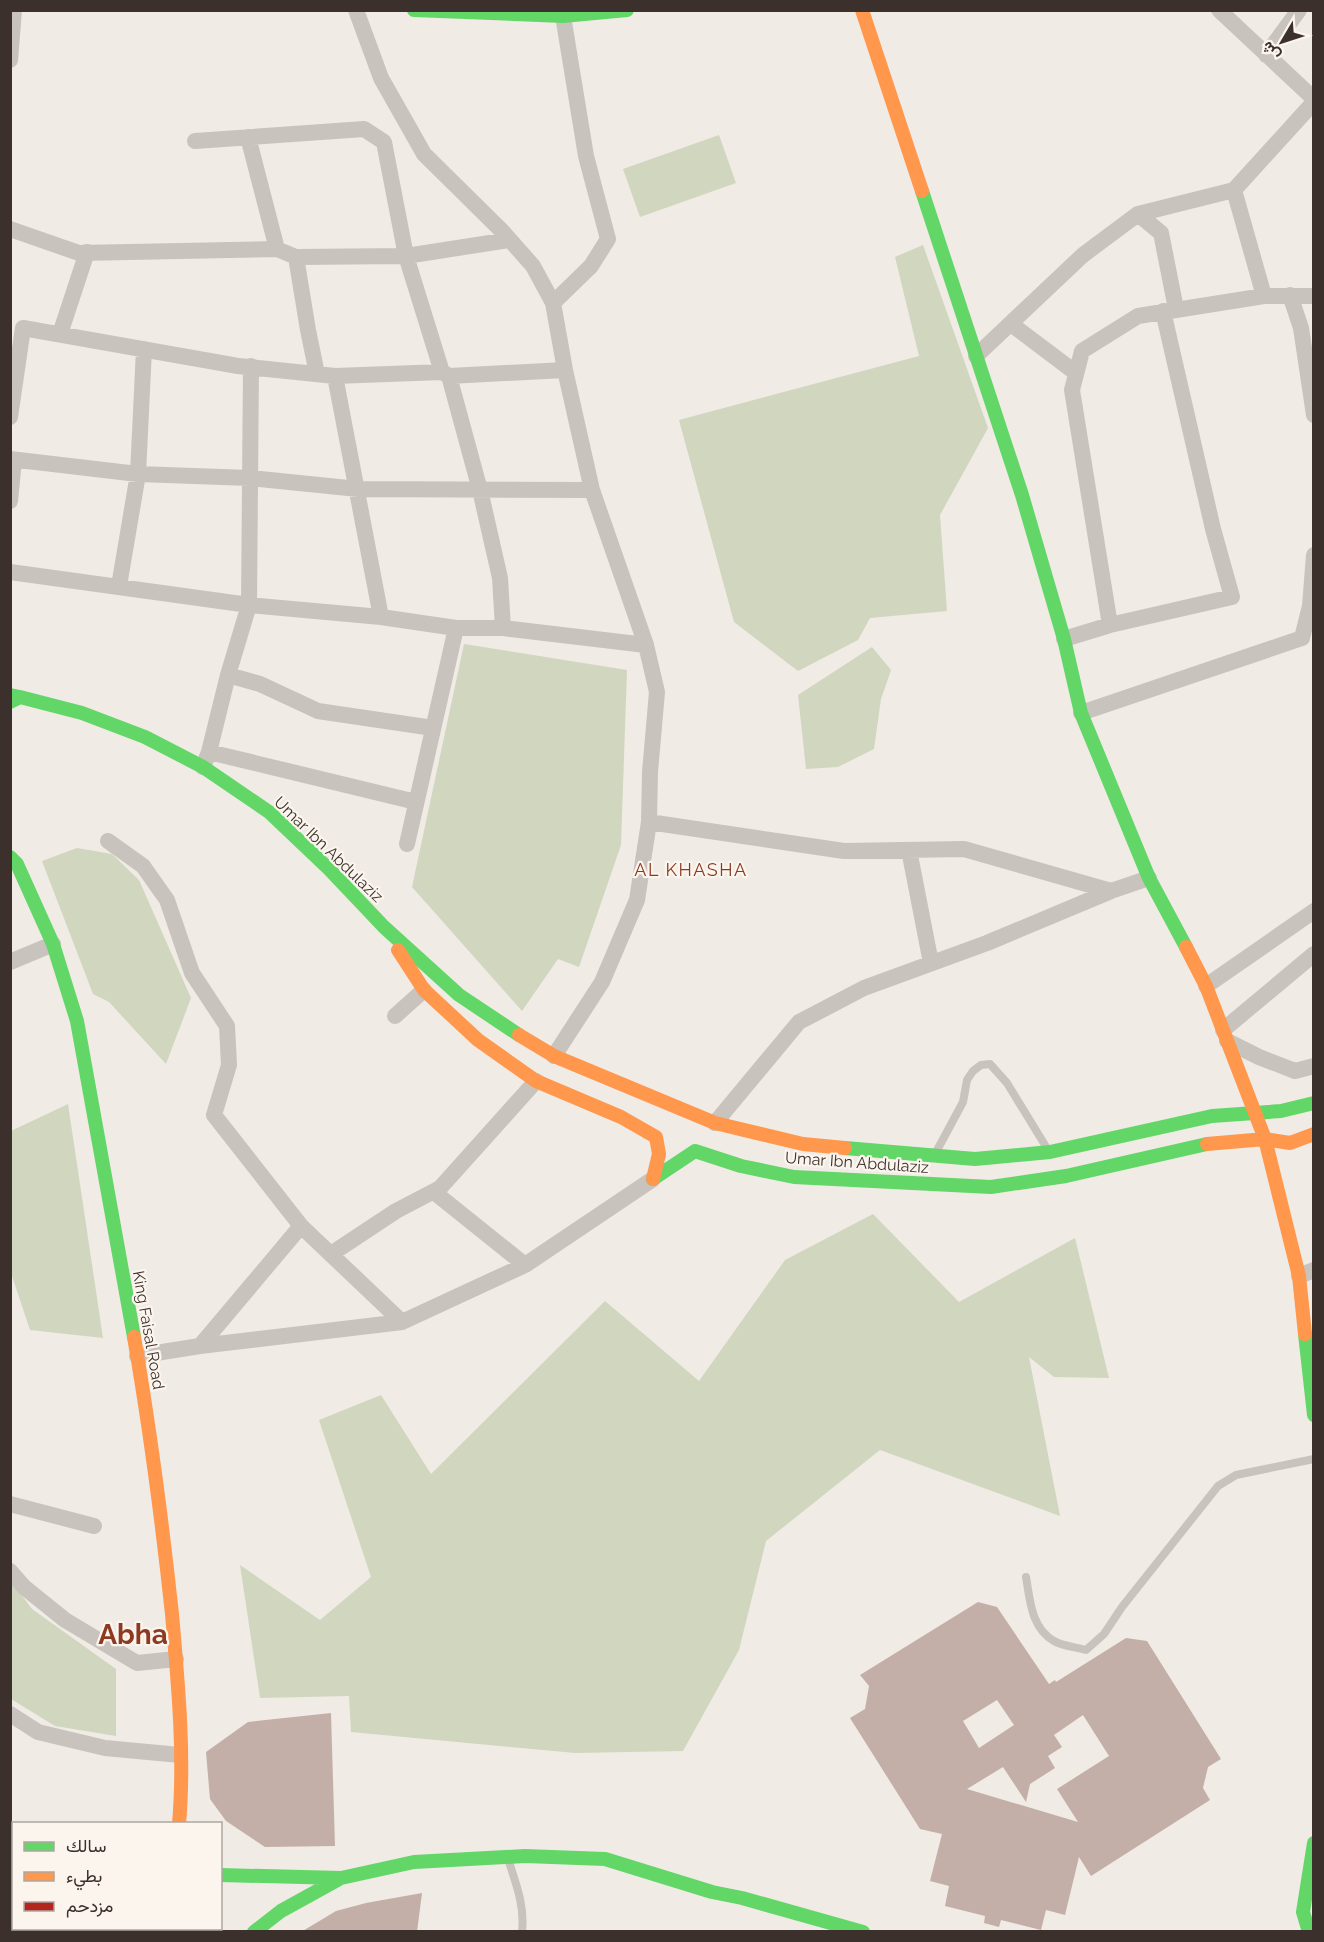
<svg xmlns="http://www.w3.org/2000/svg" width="1324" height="1942" viewBox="0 0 1324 1942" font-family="Raleway,Vazirmatn,sans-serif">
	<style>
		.green { fill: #d1d6bf }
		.building { fill: #c3afa7; fill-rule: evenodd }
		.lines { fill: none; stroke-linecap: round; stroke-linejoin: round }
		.lane { stroke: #c9c3be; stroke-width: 8 }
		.street { stroke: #c9c3be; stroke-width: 16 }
		.fast { stroke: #63d668; stroke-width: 14 }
		.slow { stroke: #ff974d; stroke-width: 14 }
		.jam { stroke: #b3261e; stroke-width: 14 }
		.labels { text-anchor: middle; stroke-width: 4.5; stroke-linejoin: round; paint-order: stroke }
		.street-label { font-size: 16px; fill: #3b302b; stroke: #fbf5ee }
		.neighbourhood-label { font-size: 18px; letter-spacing: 1.5px; fill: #8c3b22; stroke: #fbf5ee }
		.town-label { font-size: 28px; font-weight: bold; fill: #8c3b22; stroke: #fbf5ee }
	</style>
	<rect width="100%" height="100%" fill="#f0ebe5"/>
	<path class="green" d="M 719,135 L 736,183 L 640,217 L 623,169 Z
		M 923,245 L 988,428 L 940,515 L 947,611 L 870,618 L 858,640 L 798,671 L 734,622 L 679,420 L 919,356 L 895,257 Z
		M 464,644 L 627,670 L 621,845 L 579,967 L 558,959 L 522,1011 L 412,887 Z
		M 872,647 L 891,670 L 881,699 L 874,749 L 838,767 L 806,769 L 798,695 Z
		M 77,848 L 112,854 L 139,880 L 191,998 L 166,1064 L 109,1002 L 93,994 L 42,861 Z
		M 68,1104 L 103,1338 L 30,1330 L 11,1273 L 11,1131 Z
		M 873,1214 L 959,1302 L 1075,1238 L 1109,1378 L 1054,1377 L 1029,1357 L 1060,1516 L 880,1450 L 766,1541 L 739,1650 L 683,1751 L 575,1753 L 351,1732 L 349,1696 L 260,1698 L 240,1565 L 320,1620 L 371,1577 L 319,1420 L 381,1395 L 431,1474 L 605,1301 L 699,1381 L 785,1260 Z
		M 11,1581 L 32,1609 L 116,1669 L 116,1736 L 55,1726 L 11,1699 Z"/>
	<path class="building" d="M 978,1602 L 997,1607 L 1049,1684 L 1055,1680 L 1056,1682 L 1126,1638 L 1147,1641 L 1221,1759 L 1208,1767 L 1203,1788 L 1210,1800 L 1091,1876 L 1079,1857 L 1065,1915 L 1046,1910 L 1041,1930 L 1001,1920 L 999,1927 L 984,1923 L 985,1916 L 945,1906 L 949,1886 L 930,1881 L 942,1834 L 920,1829 L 850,1718 L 865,1709 L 869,1686 L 860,1675 ZM 997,1700 L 1014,1725 L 979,1748 L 963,1721 ZM 1083,1715 L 1109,1756 L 1057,1789 L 1078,1822 L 967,1789 L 1003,1767 L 1026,1802 L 1030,1784 L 1055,1768 L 1048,1756 L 1062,1747 L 1054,1735 Z
		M 331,1713 L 335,1846 L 265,1847 L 226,1821 L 210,1799 L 206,1752 L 248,1722 Z
		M 422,1893 L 417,1932 L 301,1932 L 336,1911 L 366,1903 Z"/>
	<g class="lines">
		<path class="lane" d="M 935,1154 L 963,1102 L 967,1080 L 973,1071 L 981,1065 L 990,1064 L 1007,1083 L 1048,1150
			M 1026,1577 C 1030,1600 1031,1628 1054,1641 C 1062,1646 1076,1647 1086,1650 L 1104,1634 L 1122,1607 L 1218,1486 L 1236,1475 L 1314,1459
			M 508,1859 C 516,1884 525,1906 522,1932"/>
		<path class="street" d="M 356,10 L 381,78 L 424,154 L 503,232 L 533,266 L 553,303 L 565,370 L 592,490 L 646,645 L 657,692 L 650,772 L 649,822 L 637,900 L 602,982 L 554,1056
			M 1219,10 L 1314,99
			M 1266,55 L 1299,10
			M 10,60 L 14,10
			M 248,137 L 277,249
			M 195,141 L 364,129 L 384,142 L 406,256 L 442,372
			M 1234,190 L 1264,296
			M 1138,214 L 1161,233 L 1176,309
			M 10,229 L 79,253 L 277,249 L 296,257 L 406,256 L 509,240
			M 296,257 L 308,330 L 317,374
			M 1290,295 L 1301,328 L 1314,415
			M 553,303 L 591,266 L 608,239 L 586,156 L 563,16
			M 1011,324 L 1076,373
			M 60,334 L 87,252
			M 976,356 L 1083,255 L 1138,214 L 1234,190 L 1314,102
			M 335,376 L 381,617
			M 449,376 L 480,490 L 500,578 L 503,628
			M 10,417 L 23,328 L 238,366 L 335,376 L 442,372 L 449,376 L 565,370
			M 10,459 L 138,474 L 250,478 L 358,489 L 592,490
			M 10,501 L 14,460
			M 10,572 L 249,605 L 381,617 L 456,628 L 503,628 L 646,645
			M 119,586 L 138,474 L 144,349
			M 1110,625 L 1072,390 L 1082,351 L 1138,316 L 1264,296 L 1314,296
			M 1064,639 L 1110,625 L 1232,597 L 1213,529 L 1163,311
			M 228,675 L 260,684 L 318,711 L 433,728
			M 1081,713 L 1302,638 L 1310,606 L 1314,555
			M 209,752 L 416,802
			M 203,767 L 209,752 L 228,675 L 249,605 L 251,366
			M 649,822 L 844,851 L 964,849 L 1111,891
			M 108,841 L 143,866 L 167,900 L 192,973 L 227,1026 L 229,1065 L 214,1115 L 301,1226 L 402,1322
			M 407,844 L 456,628
			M 909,850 L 931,963
			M 10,962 L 53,944
			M 1206,986 L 1314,911
			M 395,1016 L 424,990
			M 1223,1030 L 1314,954
			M 1227,1041 L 1259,1057 L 1295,1071 L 1314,1066
			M 715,1123 L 799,1022 L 864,988 L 987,943 L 1111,891 L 1149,878
			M 434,1192 L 525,1265
			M 331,1254 L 396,1211 L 440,1188 L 536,1081
			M 1299,1276 L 1314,1270
			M 200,1346 L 301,1226
			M 137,1356 L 200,1346 L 402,1322 L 525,1265 L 653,1179
			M 10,1504 L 94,1526
			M 10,1571 L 24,1587 L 65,1620 L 137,1663 L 176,1659
			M 10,1714 L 38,1732 L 105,1748 L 180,1755"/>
		<path class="fast" d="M 414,10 L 563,16 L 627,10
			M 922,191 L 1022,495 L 1064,639 L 1081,713 L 1149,878 L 1186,947
			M 10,695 L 20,697
			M 10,702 L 20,697 L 82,713 L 145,737 L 203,767 L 269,812 L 329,869 L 384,927 L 459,995 L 519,1035
			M 10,857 L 17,864 L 53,944 L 77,1021 L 134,1337
			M 845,1148 L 975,1159 L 1050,1152 L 1212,1116 L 1281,1111 L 1314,1103
			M 653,1179 L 695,1151 L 741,1166 L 794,1177 L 991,1187 L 1066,1176 L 1207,1144
			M 1305,1334 L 1314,1415
			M 220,1875 L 341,1878 L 414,1862 L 525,1856 L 605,1859 L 712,1892 L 742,1898 L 863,1932
			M 254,1932 L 281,1911 L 339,1879
			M 1309,1932 L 1303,1912 L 1314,1843"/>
		<path class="slow" d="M 862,10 L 922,191
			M 1186,947 L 1206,986 L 1265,1139 L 1299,1276 L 1305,1334
			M 398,950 L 424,990 L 478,1040 L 536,1081 L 621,1117 L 656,1137 L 659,1154 L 653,1179
			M 519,1035 L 554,1056 L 715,1123 L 803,1144 L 845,1148
			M 1207,1144 L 1265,1139 L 1290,1143 L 1314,1134
			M 134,1337 C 150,1429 162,1521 172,1614 C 178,1683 185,1755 179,1824
			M 142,1928 L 142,1932"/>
		<path class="jam" d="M 71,1932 L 75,1928"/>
	</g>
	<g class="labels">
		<g class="street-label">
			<text transform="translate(329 849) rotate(44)" y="6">Umar Ibn Abdulaziz</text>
			<text transform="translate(857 1162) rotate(4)" y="6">Umar Ibn Abdulaziz</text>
			<text transform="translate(149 1330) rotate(80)" y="6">King Faisal Road</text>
		</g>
		<g class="neighbourhood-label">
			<text x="691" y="876">AL KHASHA</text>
		</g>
		<g class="town-label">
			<text x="133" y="1644">Abha</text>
		</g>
	</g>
	<rect width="1324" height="1942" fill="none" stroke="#3b302b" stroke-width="24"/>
	<rect x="12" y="1822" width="210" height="108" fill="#fbf5ee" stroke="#aea6a0" stroke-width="1.5"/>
	<rect x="24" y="1842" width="30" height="9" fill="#63d668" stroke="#aea6a0" stroke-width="1.5"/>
	<text x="66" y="1852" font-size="18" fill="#3b302b">سالك</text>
	<rect x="24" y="1872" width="30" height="9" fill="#ff974d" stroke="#aea6a0" stroke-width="1.5"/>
	<text x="66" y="1882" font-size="18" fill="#3b302b">بطيء</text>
	<rect x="24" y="1902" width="30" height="9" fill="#b3261e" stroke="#aea6a0" stroke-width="1.5"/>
	<text x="66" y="1912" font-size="18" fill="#3b302b">مزدحم</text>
	<g transform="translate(1282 42) rotate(231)" stroke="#fbf5ee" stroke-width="4.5" paint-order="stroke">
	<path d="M0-4.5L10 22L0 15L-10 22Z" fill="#3b302b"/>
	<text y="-9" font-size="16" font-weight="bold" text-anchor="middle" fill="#3b302b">ش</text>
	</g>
</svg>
